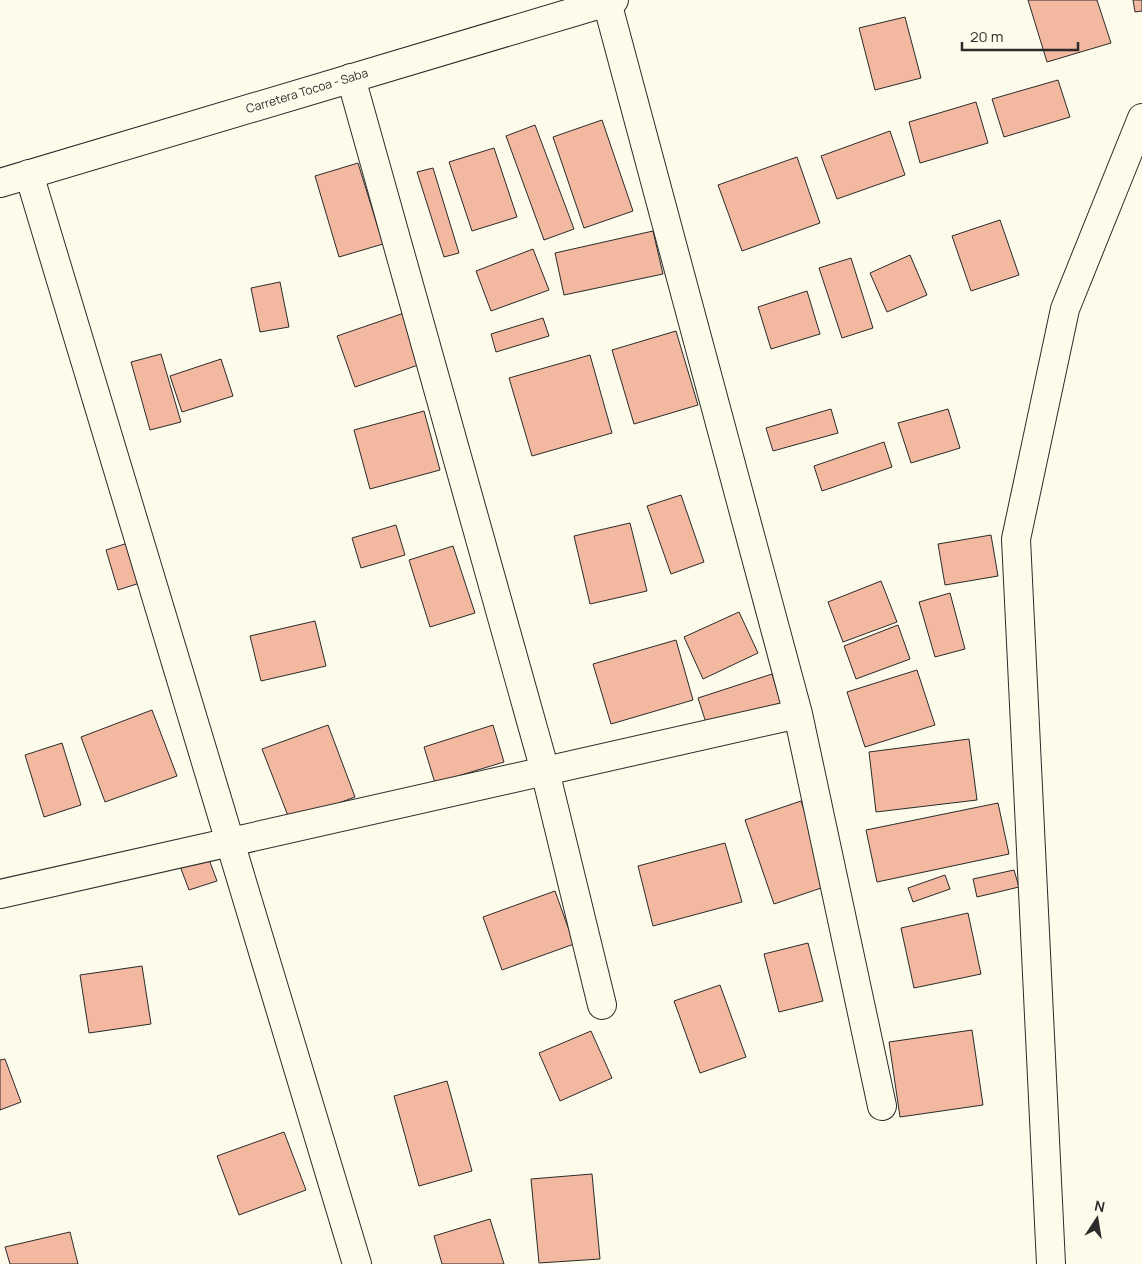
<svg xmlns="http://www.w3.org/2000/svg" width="1142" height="1264" viewBox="0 0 1142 1264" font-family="Manrope,sans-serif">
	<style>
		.building { fill: #f2b8a0; stroke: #2b2b2b }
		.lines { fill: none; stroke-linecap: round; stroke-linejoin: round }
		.minor-casing { stroke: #2b2b2b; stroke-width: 30 }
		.primary-casing { stroke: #2b2b2b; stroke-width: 30 }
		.minor { stroke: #fdfbea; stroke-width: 28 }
		.primary { stroke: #fdfbea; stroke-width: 28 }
		.labels { text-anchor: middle; stroke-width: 4; stroke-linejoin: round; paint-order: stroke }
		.street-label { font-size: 12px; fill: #2b2b2b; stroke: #fdfbea }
	</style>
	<rect width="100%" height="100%" fill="#fdfbea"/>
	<path class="building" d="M 1028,0 L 1097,0 L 1111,43 L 1047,62 Z
		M 1133,0 L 1142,0 L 1142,11 L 1135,12 Z
		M 905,17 L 921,78 L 875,90 L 859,28 Z
		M 1058,80 L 1070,117 L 1004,137 L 992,99 Z
		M 976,102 L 988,143 L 920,163 L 909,122 Z
		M 602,120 L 633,211 L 584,228 L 553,137 Z
		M 535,125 L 574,229 L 544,240 L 506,136 Z
		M 890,131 L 905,175 L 837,199 L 821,156 Z
		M 494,148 L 517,217 L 472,231 L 449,162 Z
		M 797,157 L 820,223 L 742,251 L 718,185 Z
		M 358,163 L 383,244 L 339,257 L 315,176 Z
		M 433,168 L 459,253 L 444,257 L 417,172 Z
		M 1000,220 L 1019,275 L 971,291 L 952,236 Z
		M 653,231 L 663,274 L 564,295 L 555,253 Z
		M 533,249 L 549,290 L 491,311 L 476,271 Z
		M 910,255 L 927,295 L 887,312 L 870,273 Z
		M 851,258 L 873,328 L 842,338 L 819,268 Z
		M 280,282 L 289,327 L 260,332 L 251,288 Z
		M 807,291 L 820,334 L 771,349 L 758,307 Z
		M 407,312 L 424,363 L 355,387 L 337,336 Z
		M 543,318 L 549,336 L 496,352 L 491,334 Z
		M 676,331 L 698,405 L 634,424 L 612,350 Z
		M 161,354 L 181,422 L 150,430 L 131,362 Z
		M 590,355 L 612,433 L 532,456 L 509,378 Z
		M 221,359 L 233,396 L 182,412 L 170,376 Z
		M 831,409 L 838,433 L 773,451 L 766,428 Z
		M 948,409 L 960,448 L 911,463 L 898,423 Z
		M 424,411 L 440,470 L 370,489 L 354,430 Z
		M 884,442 L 892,467 L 822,491 L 814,466 Z
		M 681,495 L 704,562 L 671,574 L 647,506 Z
		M 630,523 L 647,591 L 590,604 L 574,536 Z
		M 396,525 L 405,555 L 361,568 L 352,538 Z
		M 991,535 L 998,576 L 945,585 L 938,544 Z
		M 131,542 L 143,582 L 118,590 L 106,550 Z
		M 453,546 L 475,613 L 430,627 L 409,560 Z
		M 881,581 L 897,622 L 843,642 L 828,602 Z
		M 950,593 L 965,649 L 935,657 L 919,602 Z
		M 739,612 L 758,653 L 703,679 L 684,637 Z
		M 315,621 L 326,666 L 261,681 L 250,636 Z
		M 898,625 L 910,659 L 856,679 L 844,646 Z
		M 676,640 L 693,700 L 611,724 L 593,664 Z
		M 917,670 L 935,725 L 865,747 L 847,692 Z
		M 772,674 L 781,703 L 707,726 L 698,698 Z
		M 152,710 L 177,776 L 105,802 L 81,737 Z
		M 328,725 L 355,797 L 290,821 L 262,749 Z
		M 493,725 L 504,762 L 435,783 L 424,747 Z
		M 969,739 L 977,800 L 876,812 L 869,752 Z
		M 62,743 L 81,805 L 44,817 L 25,755 Z
		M 801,801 L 830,885 L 774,904 L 745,820 Z
		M 998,803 L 1009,854 L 877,882 L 866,830 Z
		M 725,843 L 742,902 L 653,926 L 638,866 Z
		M 208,857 L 217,881 L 189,890 L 180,866 Z
		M 1014,870 L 1019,887 L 977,897 L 973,879 Z
		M 945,875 L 950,889 L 913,902 L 908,888 Z
		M 555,891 L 574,944 L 502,970 L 483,917 Z
		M 968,913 L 981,974 L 914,988 L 901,928 Z
		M 808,943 L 823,1001 L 779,1012 L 764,954 Z
		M 142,966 L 151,1024 L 89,1033 L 80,975 Z
		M 720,985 L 746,1057 L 700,1073 L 674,1001 Z
		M 972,1030 L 983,1105 L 900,1117 L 889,1042 Z
		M 591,1031 L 612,1078 L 560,1101 L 539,1053 Z
		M 5,1059 L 21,1102 L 0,1110 L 0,1060 Z
		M 447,1081 L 472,1171 L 419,1186 L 394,1096 Z
		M 284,1132 L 306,1190 L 239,1215 L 217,1156 Z
		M 592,1174 L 600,1259 L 539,1263 L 531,1179 Z
		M 490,1219 L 504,1264 L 442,1264 L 434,1236 Z
		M 70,1232 L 78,1264 L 10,1264 L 5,1247 Z"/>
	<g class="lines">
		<g class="minor-casing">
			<path id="minor" d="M 607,2 L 798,714 L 882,1106
				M 351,78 L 545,771 L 602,1005
				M 29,174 L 357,1264
				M 0,894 L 798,714
				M 1051,1264 L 1016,539 L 1065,309 L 1142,118"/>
		</g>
		<g class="primary-casing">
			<path id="primary" d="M 0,183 L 614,0"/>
		</g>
		<use href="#minor" class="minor"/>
		<use href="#primary" class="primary"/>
	</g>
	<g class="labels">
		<g class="street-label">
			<text transform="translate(307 91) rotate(-17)" y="4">Carretera Tocoa - Saba</text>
		</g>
	</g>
	<g transform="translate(1097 1219) rotate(12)" stroke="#fdfbea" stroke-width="4" paint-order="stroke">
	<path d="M0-4L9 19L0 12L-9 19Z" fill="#2b2b2b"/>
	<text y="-8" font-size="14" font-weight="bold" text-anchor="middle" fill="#2b2b2b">N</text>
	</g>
	<path d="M962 42v8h116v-8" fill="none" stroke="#2b2b2b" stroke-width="2.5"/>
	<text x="970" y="42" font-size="15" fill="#2b2b2b" stroke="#fdfbea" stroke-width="4" paint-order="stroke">20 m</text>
</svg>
